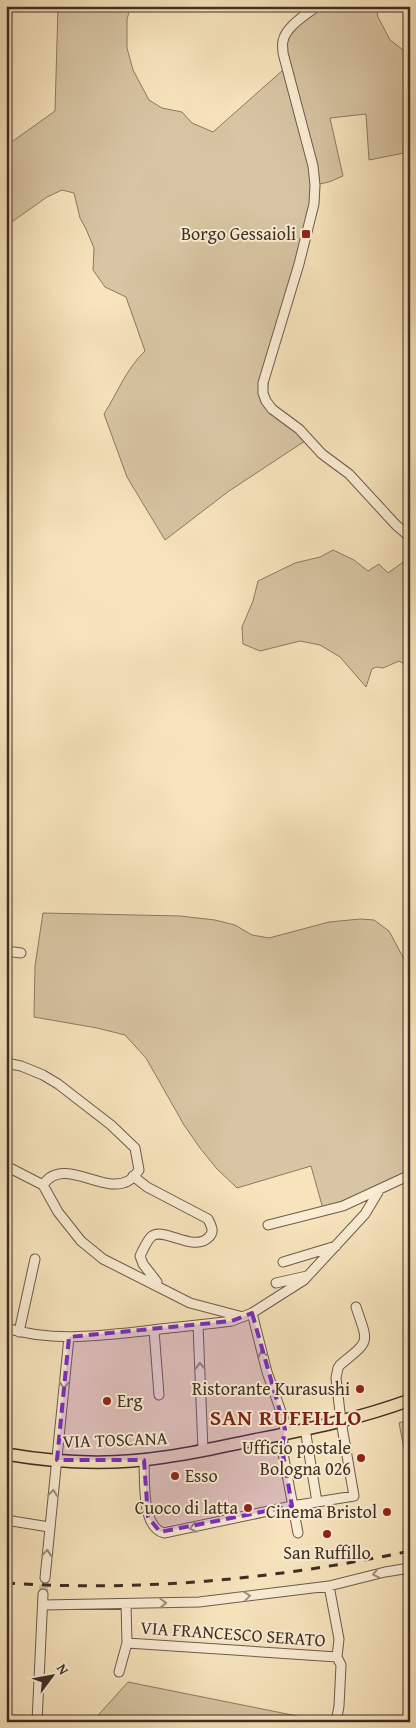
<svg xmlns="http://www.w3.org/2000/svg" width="416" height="1728" viewBox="0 0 416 1728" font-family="'Gentium Book Plus',serif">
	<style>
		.green { fill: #d7c5a3; stroke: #8a7a64 }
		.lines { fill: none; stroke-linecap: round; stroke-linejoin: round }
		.stream { stroke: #877661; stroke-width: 3 }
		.minor-tunnel { stroke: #d2c09f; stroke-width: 9; stroke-dasharray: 9 4.5; stroke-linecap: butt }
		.minor-casing { stroke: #6c5c4b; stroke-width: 11 }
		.major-casing { stroke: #3d2f25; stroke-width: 14 }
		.minor { stroke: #faedd4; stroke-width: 9 }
		.major { stroke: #f7e4bd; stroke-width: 11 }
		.rail { stroke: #3d2f25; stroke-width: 3; stroke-dasharray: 9 9; stroke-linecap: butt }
		.oneway { stroke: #9c8e7c }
		.marked { fill: #7b2cbf; fill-opacity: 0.2; stroke: #7b2cbf; stroke-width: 4; stroke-dasharray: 10 6; stroke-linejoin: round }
		.poi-dot { fill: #8f2418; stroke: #faedd4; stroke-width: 2 }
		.labels { text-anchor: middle; stroke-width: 4; stroke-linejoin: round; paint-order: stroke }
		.poi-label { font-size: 18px; fill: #3d2f25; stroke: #faedd4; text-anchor: end }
		.street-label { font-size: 18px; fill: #3d2f25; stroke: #faedd4 }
		.district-label { font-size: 22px; font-weight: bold; letter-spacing: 1px; fill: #7a1f14; stroke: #faedd4 }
	</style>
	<rect width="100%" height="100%" fill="#f7e4bd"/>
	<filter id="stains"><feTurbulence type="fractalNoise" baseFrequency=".004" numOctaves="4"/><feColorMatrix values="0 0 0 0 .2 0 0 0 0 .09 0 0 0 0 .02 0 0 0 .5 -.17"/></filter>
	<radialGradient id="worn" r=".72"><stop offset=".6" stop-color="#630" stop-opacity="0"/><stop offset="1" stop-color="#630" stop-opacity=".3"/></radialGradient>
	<path class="green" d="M 58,6 L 131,6 L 127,19 L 127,48 L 133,70 L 149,100 L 162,108 L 182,112 L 192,123 L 213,132 L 283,70 L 306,146 L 311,177 L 309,222 L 269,376 L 267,395 L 270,408 L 308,439 L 229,491 L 165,540 L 127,477 L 104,414 C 118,392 126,369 145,351 L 126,297 L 105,287 L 93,270 L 94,248 L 86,229 L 80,218 L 74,193 L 62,190 L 47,197 L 6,226 L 6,146 L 55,111 Z
		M 317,6 L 376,6 L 378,17 L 390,40 L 402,49 L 410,59 L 410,145 L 409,152 L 369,160 L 366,114 L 330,118 L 343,176 L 329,182 L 315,185 L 283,53 L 287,31 Z
		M 333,550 L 354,560 L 368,571 L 379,564 L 388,573 L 410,557 L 410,667 L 399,661 L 383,668 L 376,667 L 372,669 L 366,687 L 340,657 L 320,645 L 300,641 L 260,651 L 243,644 L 242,627 L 253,601 L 258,581 L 295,563 L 320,557 Z
		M 43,913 L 180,916 L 215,920 L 235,925 L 252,935 L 269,938 L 329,922 L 360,919 L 374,920 L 389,931 L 410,970 L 410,1173 L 323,1209 L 311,1166 L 237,1188 L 217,1169 L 200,1148 L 184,1125 L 146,1058 L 125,1035 L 97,1028 L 34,1017 L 35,966 Z
		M 410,1419 L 410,1480 L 399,1423 Z
		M 128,1682 L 327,1722 L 92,1722 Z"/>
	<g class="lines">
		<path class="stream" d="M 346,1721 L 350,1722
			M 405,1722 L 410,1719"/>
		<path class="minor-tunnel" d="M 43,1594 L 45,1578"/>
		<g class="minor-casing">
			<path id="minor" d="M 317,6 C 306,15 286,26 283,41 C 282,44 283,49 283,53 L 313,166 L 315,185 L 314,204 L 299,264 L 263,383 L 263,393 L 266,401 L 272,409 L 299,429 L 322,454 L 349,474 L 396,525 L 410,537
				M 6,951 L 21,953
				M 6,1063 L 21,1066 L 43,1075 L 58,1084 L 111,1125 L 135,1148 L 139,1170 C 136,1174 132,1179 128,1181 C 103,1195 63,1155 43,1185
				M 6,1166 L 43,1185 L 58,1212 L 81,1241 L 103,1259 L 190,1303 L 243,1317
				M 133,1176 L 147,1187 L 208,1219 C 211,1226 215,1231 209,1237 C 194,1253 165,1227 152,1236 C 147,1240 143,1250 140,1256 L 143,1264 L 157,1282 L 156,1286
				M 268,1225 L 343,1206 L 410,1175
				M 283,1262 L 336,1246
				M 276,1283 L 307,1276
				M 252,1313 L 267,1372 L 285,1423 L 282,1448 L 298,1533
				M 198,1325 L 203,1450
				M 6,1328 C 51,1342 98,1336 144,1331 C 173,1327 203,1325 232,1321 L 252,1313 L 304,1280 L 365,1214 L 380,1189
				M 154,1330 L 159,1395
				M 19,1332 L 35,1259
				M 305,1429 L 317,1502
				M 144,1460 C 145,1479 141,1527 164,1533 L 292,1506 L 354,1496 L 341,1421 L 336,1378 L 338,1368 L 340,1365 C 370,1340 369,1345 356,1307
				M 6,1520 L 49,1527
				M 45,1578 L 69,1337
				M 329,1586 L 339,1639 L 337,1657 L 341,1665 L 339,1706 L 336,1722
				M 126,1604 L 127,1643 L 337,1657
				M 43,1605 L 199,1602 L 329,1586 L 385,1572 L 410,1568
				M 119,1672 L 127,1643
				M 37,1722 L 43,1594"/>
		</g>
		<g class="major-casing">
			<path id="major" d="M 6,1454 C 58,1463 114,1465 165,1457 C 197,1453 228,1445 259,1439 C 310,1429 361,1418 410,1400"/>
		</g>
		<use href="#minor" class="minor"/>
		<use href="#major" class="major"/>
		<path class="rail" d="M 6,1583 C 142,1592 277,1579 410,1551"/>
	</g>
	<defs><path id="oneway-chevron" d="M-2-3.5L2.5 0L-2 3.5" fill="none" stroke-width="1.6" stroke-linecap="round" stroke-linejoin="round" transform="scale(1.25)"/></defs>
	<g class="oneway">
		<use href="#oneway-chevron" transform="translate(262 1354) rotate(-104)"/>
		<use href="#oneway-chevron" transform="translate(200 1366) rotate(-92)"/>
		<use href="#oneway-chevron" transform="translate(64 1385) rotate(95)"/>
		<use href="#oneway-chevron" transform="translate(53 1493) rotate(-83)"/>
		<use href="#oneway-chevron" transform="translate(193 1528) rotate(168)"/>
		<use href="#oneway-chevron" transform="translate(47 1553) rotate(-85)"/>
		<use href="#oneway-chevron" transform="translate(376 1574) rotate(167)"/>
		<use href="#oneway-chevron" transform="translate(247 1596) rotate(-7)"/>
		<use href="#oneway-chevron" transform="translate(163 1603) rotate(-2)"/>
	</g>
	<path class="marked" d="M 252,1313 L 285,1429 L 282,1448 L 292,1506 L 160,1532 L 148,1517 L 144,1460 L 57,1460 L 69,1337 L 232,1321 Z"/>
	<g class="poi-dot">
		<rect x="301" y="229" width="10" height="10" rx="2.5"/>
		<circle cx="360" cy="1389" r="5"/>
		<circle cx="107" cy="1401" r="5"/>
		<circle cx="361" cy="1458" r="5"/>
		<circle cx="175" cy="1476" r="5"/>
		<circle cx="248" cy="1508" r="5"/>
		<circle cx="387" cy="1512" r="5"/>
		<circle cx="327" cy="1534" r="5"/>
	</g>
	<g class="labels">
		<g class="poi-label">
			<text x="296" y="240">Borgo Gessaioli</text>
			<text x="350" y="1395">Ristorante Kurasushi</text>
			<text x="117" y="1407" text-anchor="start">Erg</text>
			<text x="351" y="1454">Ufficio postale<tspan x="351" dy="21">Bologna 026</tspan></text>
			<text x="185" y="1482" text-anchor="start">Esso</text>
			<text x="238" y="1514">Cuoco di latta</text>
			<text x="377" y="1518">Cinema Bristol</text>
			<text x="327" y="1559" text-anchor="middle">San Ruffillo</text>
		</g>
		<g class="street-label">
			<text transform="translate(115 1440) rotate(-2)" y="6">VIA TOSCANA</text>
			<text transform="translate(233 1634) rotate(4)" y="6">VIA FRANCESCO SERATO</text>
		</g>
		<g class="district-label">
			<text x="286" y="1425">SAN RUFFILLO</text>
		</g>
	</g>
	<rect width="416" height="1728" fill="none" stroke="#f7e4bd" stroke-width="25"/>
	<rect x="8" y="8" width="401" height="1713" fill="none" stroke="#3d2f25" stroke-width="2.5"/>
	<rect x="12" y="12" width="391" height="1703" fill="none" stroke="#3d2f25"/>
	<g transform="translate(52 1676) rotate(58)" stroke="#faedd4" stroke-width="4" paint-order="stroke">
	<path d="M0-4L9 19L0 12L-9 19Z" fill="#3d2f25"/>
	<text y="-8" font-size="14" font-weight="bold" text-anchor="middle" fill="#3d2f25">N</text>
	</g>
	<rect width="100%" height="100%" filter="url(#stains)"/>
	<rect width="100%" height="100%" fill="url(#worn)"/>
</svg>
